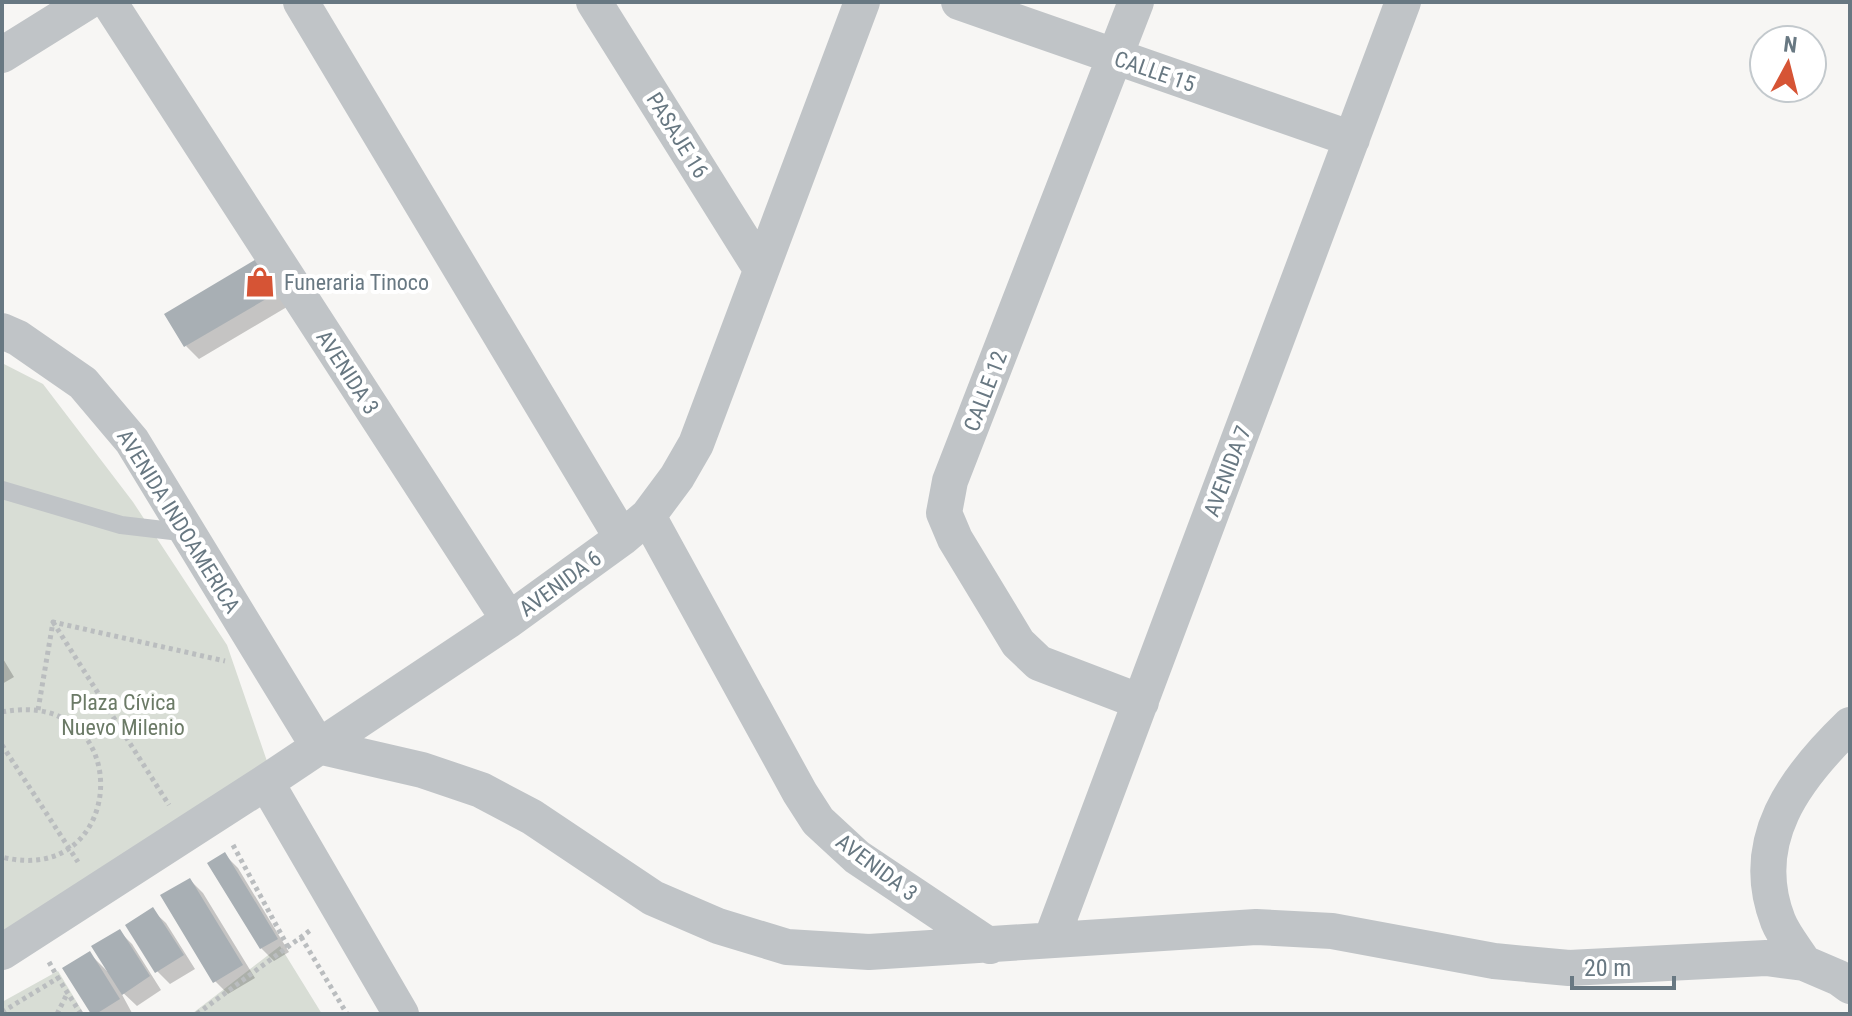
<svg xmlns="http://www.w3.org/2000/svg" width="1852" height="1016" viewBox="0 0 1852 1016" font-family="'Roboto Condensed',sans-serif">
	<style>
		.green { fill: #d8ddd5 }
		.shadow { fill: #0003 }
		.building { fill: #a8afb4 }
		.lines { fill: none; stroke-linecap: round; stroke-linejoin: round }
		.path { stroke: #babdbf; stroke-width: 5; stroke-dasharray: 4 4; stroke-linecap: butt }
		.lane { stroke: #c0c4c7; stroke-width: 18 }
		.street { stroke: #c0c4c7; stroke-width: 36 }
		.labels { text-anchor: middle; stroke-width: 8; stroke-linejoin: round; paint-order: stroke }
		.street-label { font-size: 22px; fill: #687882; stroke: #fff }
		.poi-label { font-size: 22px; fill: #687882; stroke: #fff; text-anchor: start }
		.park-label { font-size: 22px; fill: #6b7a66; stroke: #fff }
	</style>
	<rect width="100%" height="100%" fill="#f7f6f4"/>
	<path class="green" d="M 2,363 L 43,384 L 133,502 L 227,645 L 269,767 L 2,938 Z
		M 280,946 L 322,1014 L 191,1014 L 193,1013 Z
		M 58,971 L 84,1014 L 2,1014 L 2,1002 Z"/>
	<path class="shadow" d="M 265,257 L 297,301 L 199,359 L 186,346 Z
		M 2,657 L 14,677 L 2,684 Z
		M 225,855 L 238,868 L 289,952 L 274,961 L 261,948 Z
		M 190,880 L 203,893 L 255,978 L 228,994 L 215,981 Z
		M 152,910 L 166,923 L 195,969 L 170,984 L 157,971 Z
		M 119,931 L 132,944 L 161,990 L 137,1006 L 119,989 L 132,1013 L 94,1014 L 90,954 L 107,971 Z"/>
	<path class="building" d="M 265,254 L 285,288 L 184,347 L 164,314 Z
		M 225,852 L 278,939 L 260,949 L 207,863 Z
		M 190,878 L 243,965 L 213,983 L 160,895 Z
		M 153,907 L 184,955 L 155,973 L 125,925 Z
		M 120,929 L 150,976 L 122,995 L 91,946 Z
		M 90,951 L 120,999 L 96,1014 L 91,1014 L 62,968 Z"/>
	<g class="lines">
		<path class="path" d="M 53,622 L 169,805
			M 38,710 L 53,622 L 225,661
			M 2,712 C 138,686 129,889 2,857
			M 2,745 L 78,862
			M 233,845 L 288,947
			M 301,937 L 347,1014
			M 49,962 L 58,978
			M 2,1012 L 58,978 L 81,1014
			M 57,1014 L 67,994
			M 197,1014 L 312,929"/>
		<path class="lane" d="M 2,490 L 121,525 L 189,533"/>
		<path class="street" d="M 109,2 L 509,620
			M 301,2 L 622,538
			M 594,2 L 761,269
			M 959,2 L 1352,139
			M 1136,2 L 950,481 L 944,513 L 955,539 L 1018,643 L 1039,663 L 1141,702
			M 2,55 L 87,2
			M 2,331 L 18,338 L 83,383 L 132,441 L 318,746 L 422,770 L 481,790 L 532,817 L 653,898 L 718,926 L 787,947 L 869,952 L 1256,927 L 1332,931 L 1494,961 L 1569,968 L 1766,958 L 1804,963 L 1839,978 L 1850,986
			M 648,516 L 800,793 L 818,821 L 857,857 L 990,946
			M 266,782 L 401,1014
			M 1051,940 L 1403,2
			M 2,952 L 266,782 L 509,620 L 622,538 L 648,516 L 677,477 L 696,444 L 862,2
			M 1804,963 C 1796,950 1784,936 1778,921 C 1747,841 1795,778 1850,725"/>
	</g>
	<defs>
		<g id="shop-bare" transform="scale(2.4)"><path d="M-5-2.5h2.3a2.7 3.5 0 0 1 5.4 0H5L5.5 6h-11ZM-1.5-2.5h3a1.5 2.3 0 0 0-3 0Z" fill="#d65435" stroke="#fff" stroke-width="2.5" paint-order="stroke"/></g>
	</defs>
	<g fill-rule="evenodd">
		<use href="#shop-bare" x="260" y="282"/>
	</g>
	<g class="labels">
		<g class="street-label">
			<text transform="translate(1155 71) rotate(19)" y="8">CALLE 15</text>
			<text transform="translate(678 135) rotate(58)" y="8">PASAJE 16</text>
			<text transform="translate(348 372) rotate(57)" y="8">AVENIDA 3</text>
			<text transform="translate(985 391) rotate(-69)" y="8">CALLE 12</text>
			<text transform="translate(1227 471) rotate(-69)" y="8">AVENIDA 7</text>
			<text transform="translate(179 521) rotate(58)" y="8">AVENIDA INDOAMERICA</text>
			<text transform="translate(560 583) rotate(-36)" y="8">AVENIDA 6</text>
			<text transform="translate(877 867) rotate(37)" y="8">AVENIDA 3</text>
		</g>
		<g class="poi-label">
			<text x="284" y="290">Funeraria Tinoco</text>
		</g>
		<g class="park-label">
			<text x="123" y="710">Plaza Cívica<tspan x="123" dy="25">Nuevo Milenio</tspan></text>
		</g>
	</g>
	<rect width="1852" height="1016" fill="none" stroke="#687882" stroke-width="8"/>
	<g transform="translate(1788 64) rotate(7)"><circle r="38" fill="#ffffff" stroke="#c3c9cd" stroke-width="2"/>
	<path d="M0-6L14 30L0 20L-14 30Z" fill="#d65435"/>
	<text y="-12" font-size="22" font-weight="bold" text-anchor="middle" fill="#687882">N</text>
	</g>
	<path d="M1572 976v12h102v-12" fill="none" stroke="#687882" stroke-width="4"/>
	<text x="1584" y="976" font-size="24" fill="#687882" stroke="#ffffff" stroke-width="6" paint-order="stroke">20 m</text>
</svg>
